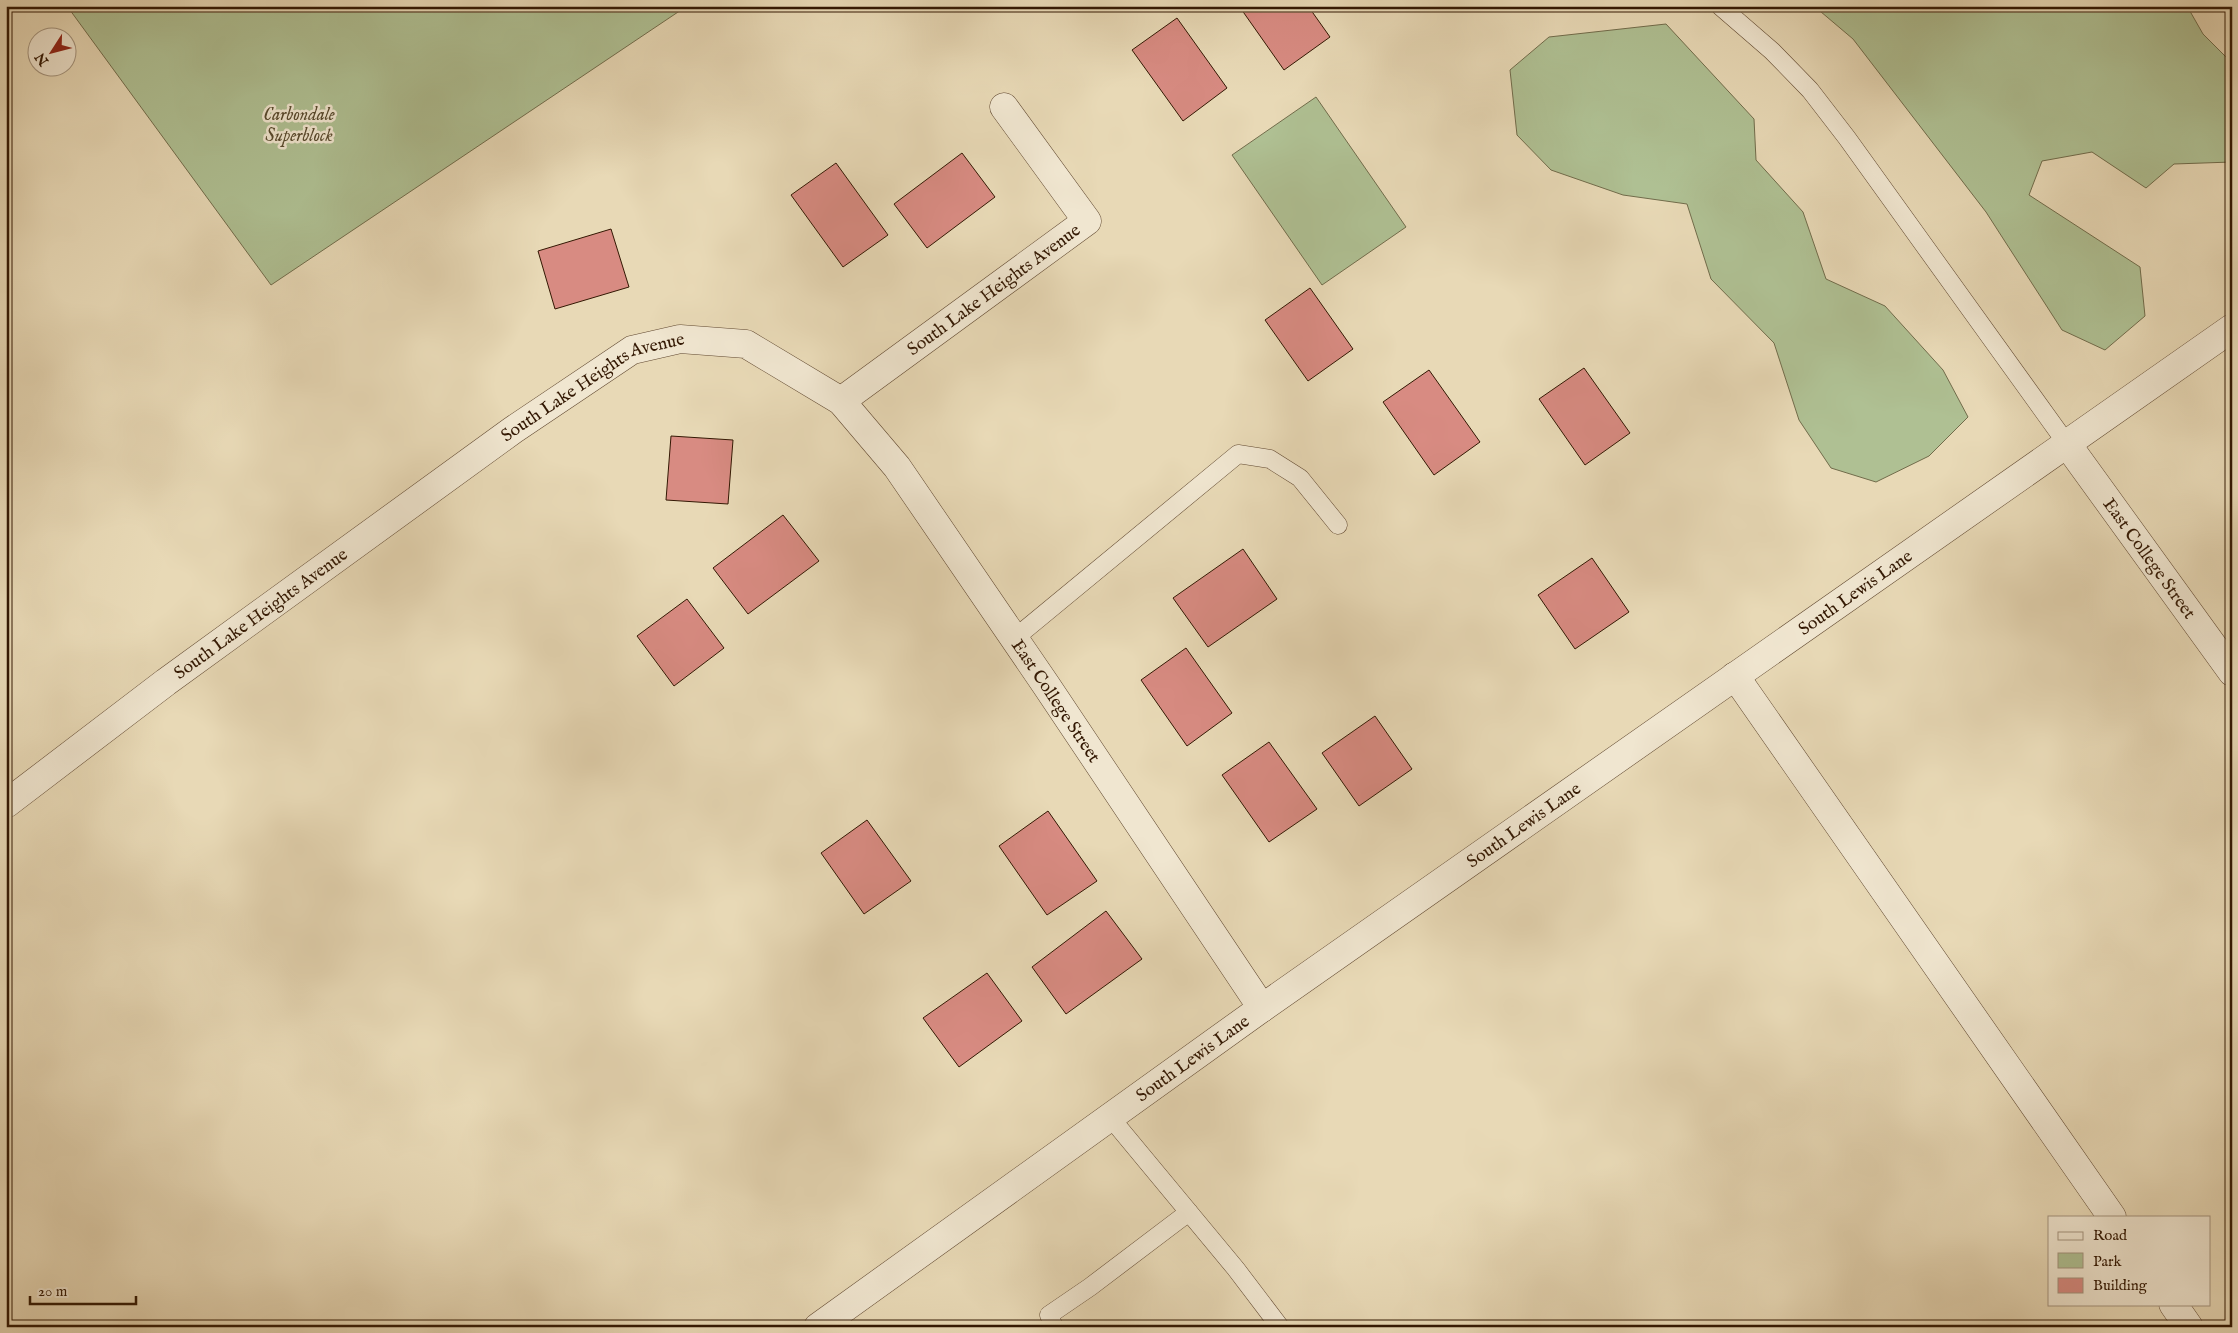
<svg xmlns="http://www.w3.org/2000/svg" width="2238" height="1333" viewBox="0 0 2238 1333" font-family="'IM FELL English',serif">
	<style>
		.green { fill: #afc093; stroke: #716c4b }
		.building { fill: #d88b82; stroke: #331803 }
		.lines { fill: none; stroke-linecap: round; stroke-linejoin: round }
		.service-casing { stroke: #604830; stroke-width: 19 }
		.minor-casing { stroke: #604830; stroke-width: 29 }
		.tertiary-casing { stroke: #604830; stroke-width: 29 }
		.service { stroke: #f0e6d0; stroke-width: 18 }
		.minor { stroke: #f0e6d0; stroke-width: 28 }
		.tertiary { stroke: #f0e6d0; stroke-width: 28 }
		.labels { text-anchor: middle; stroke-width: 5; stroke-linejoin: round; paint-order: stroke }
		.park-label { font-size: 18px; font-style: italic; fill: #584a2e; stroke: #f0e6d0 }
		.street-label { font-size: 18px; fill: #331803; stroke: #f0e6d0 }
	</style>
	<rect width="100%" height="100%" fill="#e8d9b6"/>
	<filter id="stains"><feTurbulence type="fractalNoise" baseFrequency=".004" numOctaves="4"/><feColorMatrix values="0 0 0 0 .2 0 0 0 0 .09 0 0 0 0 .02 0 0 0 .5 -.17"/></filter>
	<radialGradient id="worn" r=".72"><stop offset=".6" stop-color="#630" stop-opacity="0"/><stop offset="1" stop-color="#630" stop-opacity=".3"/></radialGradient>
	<path class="green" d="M 67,6 L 687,6 L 271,285 Z
		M 1814,6 L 2187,6 L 2203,34 L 2232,63 L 2232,162 L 2174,164 L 2146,188 L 2092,152 L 2042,161 L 2029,195 L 2140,267 L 2145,316 L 2105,350 L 2062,330 L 1986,212 L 1853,39 Z
		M 1666,24 L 1754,119 L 1756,160 L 1803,212 L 1826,279 L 1885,306 L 1943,370 L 1968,417 L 1929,456 L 1876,482 L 1831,468 L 1799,420 L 1774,343 L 1711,279 L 1687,204 L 1623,195 L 1551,170 L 1517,135 L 1510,70 L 1549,37 Z
		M 1316,97 L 1406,227 L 1322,285 L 1232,155 Z"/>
	<path class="building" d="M 1239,6 L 1308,6 L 1330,37 L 1284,70 Z
		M 1177,18 L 1227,88 L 1183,121 L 1132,50 Z
		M 962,153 L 995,197 L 927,248 L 894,204 Z
		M 836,163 L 888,235 L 843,267 L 791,195 Z
		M 611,229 L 629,287 L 555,309 L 538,251 Z
		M 1310,288 L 1353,349 L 1308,381 L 1265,320 Z
		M 1584,368 L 1630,433 L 1585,465 L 1539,399 Z
		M 1429,370 L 1480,442 L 1434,475 L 1383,402 Z
		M 671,436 L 733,440 L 728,504 L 666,500 Z
		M 783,515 L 819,561 L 748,614 L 713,568 Z
		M 1243,549 L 1277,599 L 1208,647 L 1173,598 Z
		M 1592,558 L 1629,612 L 1575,649 L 1538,595 Z
		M 687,599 L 724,648 L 674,686 L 637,636 Z
		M 1186,648 L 1232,713 L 1187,746 L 1141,680 Z
		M 1375,716 L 1412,769 L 1359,806 L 1322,753 Z
		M 1269,742 L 1317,809 L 1269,842 L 1222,775 Z
		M 1048,811 L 1097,881 L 1047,915 L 999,846 Z
		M 867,820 L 911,881 L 864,914 L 821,853 Z
		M 1106,911 L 1142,959 L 1066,1014 L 1032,967 Z
		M 987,973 L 1022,1021 L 959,1067 L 923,1018 Z"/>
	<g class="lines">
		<g class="service-casing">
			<path id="service" d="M 1720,6 L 1772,51 L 1810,90 L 1847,138 L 2067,444
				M 1015,638 L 1238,454 L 1270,459 L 1300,478 L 1338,525
				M 1110,1117 L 1236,1269 L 1280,1327
				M 1054,1327 L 1049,1315 L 1090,1287 L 1189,1212"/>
		</g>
		<g class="minor-casing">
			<g id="minor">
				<path id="s1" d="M 841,401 L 1087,221 L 1004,107"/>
				<path d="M 1735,676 L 2112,1217"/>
				<path id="s2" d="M 6,804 L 166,682 L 513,430 L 632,350 L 680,339 L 746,344 L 841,401 L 897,467 L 1046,685 L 1262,1008"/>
				<path d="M 2173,1304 L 2189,1327"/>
			</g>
		</g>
		<g class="tertiary-casing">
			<g id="tertiary">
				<path id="s3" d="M 2067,444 L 2232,672"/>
				<path id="s4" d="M 818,1327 L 1262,1008 L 2232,328"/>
			</g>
		</g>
		<use href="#service" class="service"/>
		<use href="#minor" class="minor"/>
		<use href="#tertiary" class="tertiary"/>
	</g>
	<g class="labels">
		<g class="park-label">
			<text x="299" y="120">Carbondale<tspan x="299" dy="21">Superblock</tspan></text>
		</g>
		<g class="street-label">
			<text dy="6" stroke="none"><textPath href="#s1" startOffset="189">South Lake Heights Avenue</textPath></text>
			<text dy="6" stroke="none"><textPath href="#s2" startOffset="722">South Lake Heights Avenue</textPath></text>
			<text dy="6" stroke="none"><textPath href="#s3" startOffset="141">East College Street</textPath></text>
			<text dy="6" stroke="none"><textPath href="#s4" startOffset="1271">South Lewis Lane</textPath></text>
			<text dy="6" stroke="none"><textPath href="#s2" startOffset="318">South Lake Heights Avenue</textPath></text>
			<text dy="6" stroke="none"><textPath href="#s2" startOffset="1369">East College Street</textPath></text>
			<text dy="6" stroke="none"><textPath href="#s4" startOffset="866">South Lewis Lane</textPath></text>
			<text dy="6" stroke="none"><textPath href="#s4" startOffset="461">South Lewis Lane</textPath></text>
		</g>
	</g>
	<rect width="2238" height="1333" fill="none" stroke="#e8d9b6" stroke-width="25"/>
	<rect x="8" y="8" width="2223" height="1318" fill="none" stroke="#331803" stroke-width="2.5"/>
	<rect x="12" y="12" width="2213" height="1308" fill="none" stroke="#331803"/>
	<rect x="2048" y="1216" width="162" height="90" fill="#f0e6d0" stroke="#a4947e"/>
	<rect x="2058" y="1232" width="25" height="8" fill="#f0e6d0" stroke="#a4947e"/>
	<text x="2093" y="1240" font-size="15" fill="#331803">Road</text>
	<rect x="2058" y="1253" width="25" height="15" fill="#afc093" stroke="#a4947e"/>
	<text x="2093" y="1266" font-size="15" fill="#331803">Park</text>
	<rect x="2058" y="1278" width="25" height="15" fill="#d88b82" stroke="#a4947e"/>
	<text x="2093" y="1290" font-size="15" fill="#331803">Building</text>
	<g transform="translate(52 52) rotate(234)"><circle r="24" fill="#f0e6d0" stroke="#a4947e"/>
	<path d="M0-4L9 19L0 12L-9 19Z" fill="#8f2418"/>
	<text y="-8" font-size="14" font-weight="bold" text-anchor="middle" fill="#331803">N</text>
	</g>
	<path d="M30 1296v8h106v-8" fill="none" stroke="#331803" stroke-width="2.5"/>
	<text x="38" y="1296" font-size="15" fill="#331803" stroke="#f0e6d0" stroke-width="4" paint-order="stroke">20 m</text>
	<rect width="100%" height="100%" filter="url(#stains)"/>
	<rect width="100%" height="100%" fill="url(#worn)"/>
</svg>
